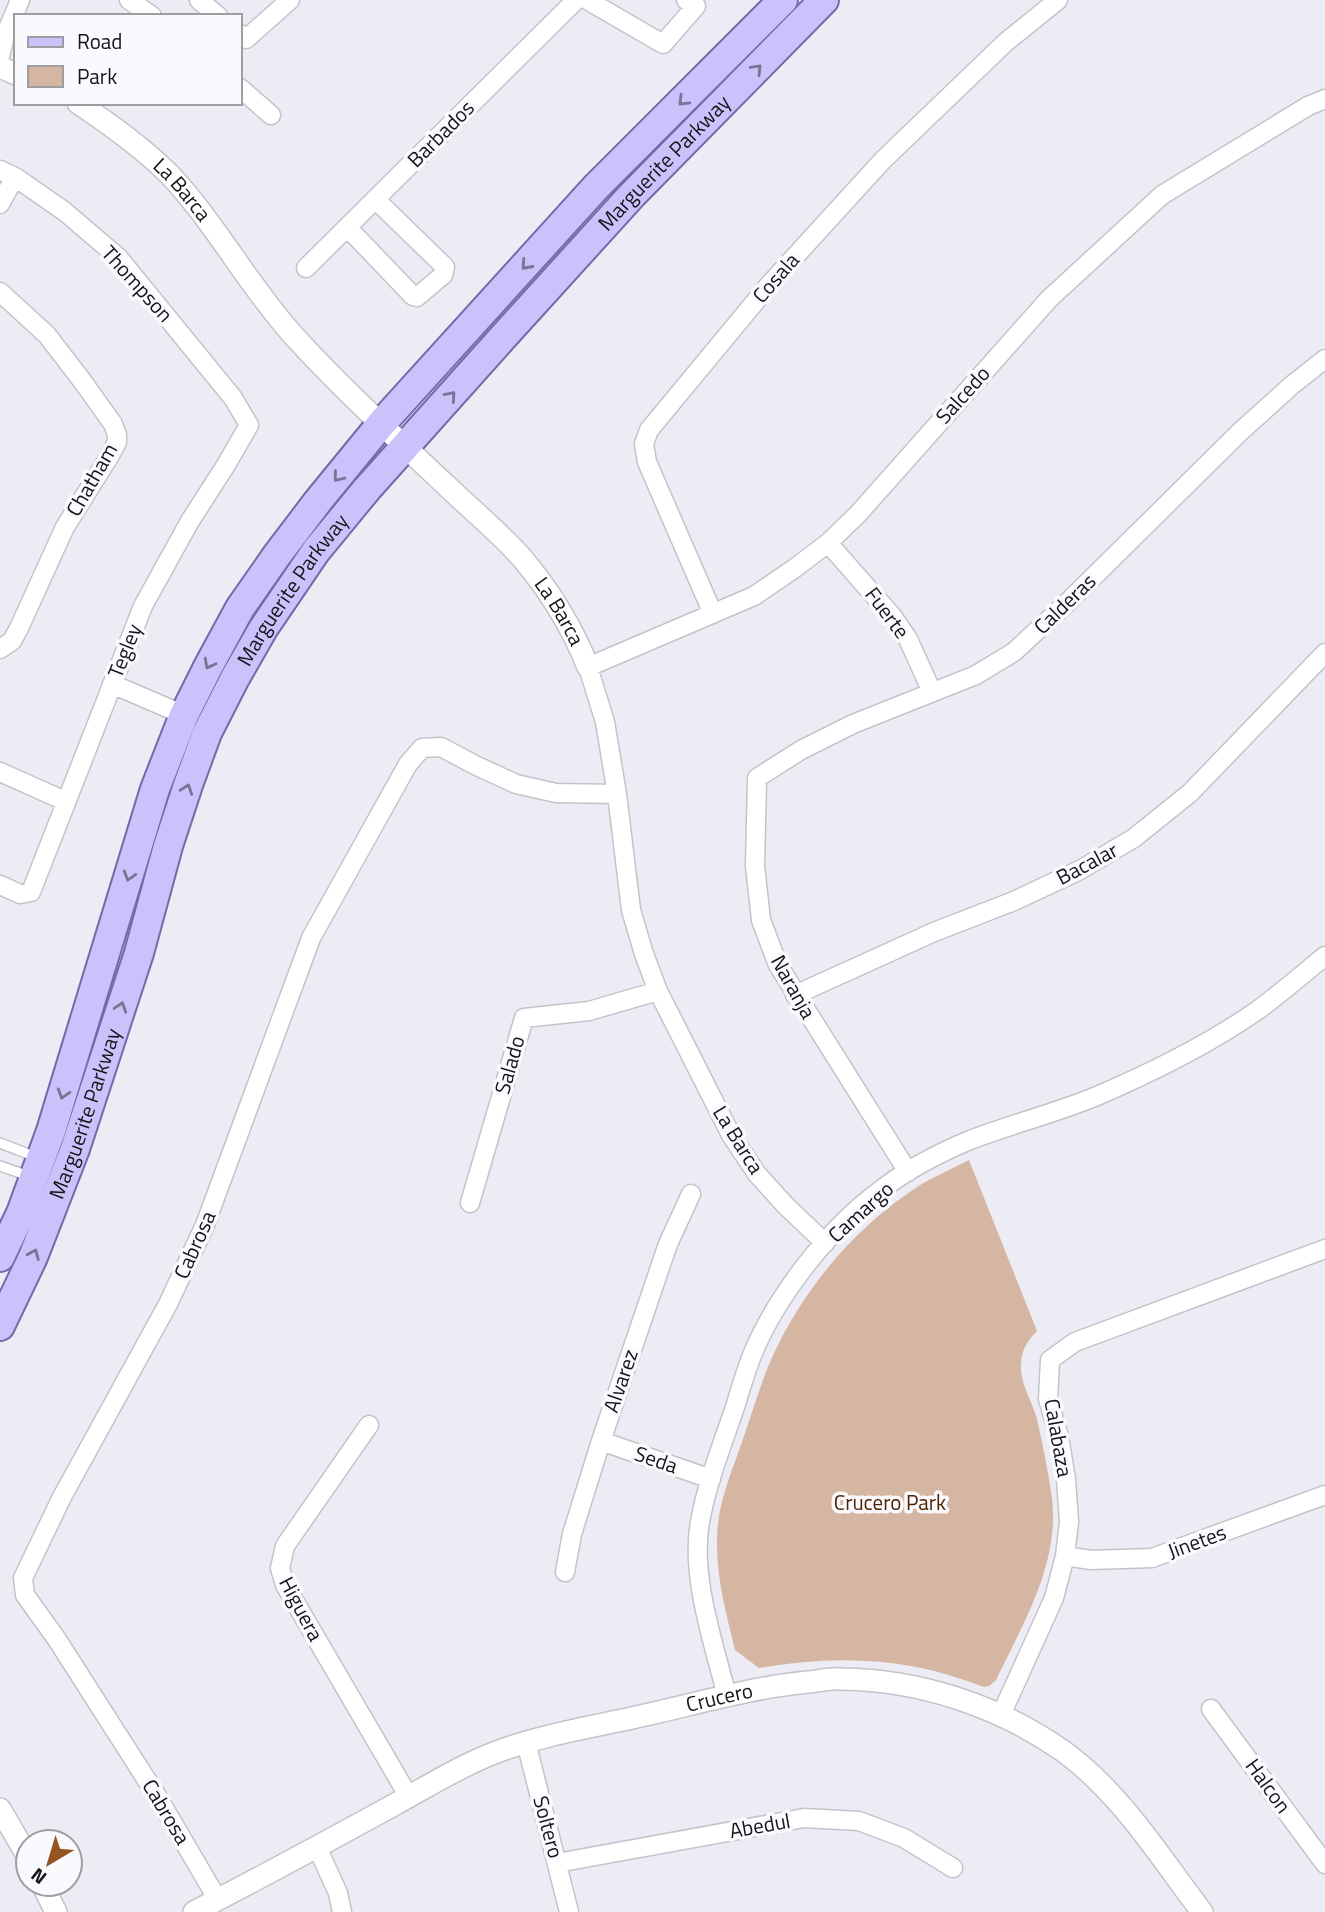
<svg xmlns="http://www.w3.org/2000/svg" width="1325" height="1912" viewBox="0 0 1325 1912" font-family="'Titillium Web',sans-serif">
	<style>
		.green { fill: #d5b6a2 }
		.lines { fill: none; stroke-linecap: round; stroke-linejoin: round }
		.service-casing { stroke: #c4c3ca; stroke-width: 12 }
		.minor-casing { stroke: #c4c3ca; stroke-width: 21 }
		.tertiary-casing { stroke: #c4c3ca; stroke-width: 24 }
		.primary-casing { stroke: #7669a9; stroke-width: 32 }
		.service { stroke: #fff; stroke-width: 9 }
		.minor { stroke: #fff; stroke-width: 18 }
		.tertiary { stroke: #fff; stroke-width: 21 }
		.primary { stroke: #cdc1fb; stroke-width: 28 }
		.oneway { stroke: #7a7394 }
		.labels { text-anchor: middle; stroke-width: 7; stroke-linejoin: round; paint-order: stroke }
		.street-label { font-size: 21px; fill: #151417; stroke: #fafafe }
		.park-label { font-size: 21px; fill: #502300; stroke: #fafafe }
	</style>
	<rect width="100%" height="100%" fill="#edecf4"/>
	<path class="green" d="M 969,1160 L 1037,1331 C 1028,1340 1022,1349 1021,1363 C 1019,1382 1032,1401 1037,1419 C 1043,1445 1048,1472 1052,1498 C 1060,1563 1023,1624 996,1680 L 989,1686 L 984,1687 C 962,1679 939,1671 916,1667 C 864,1657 811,1659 759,1668 L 735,1650 C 726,1613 716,1577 717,1539 C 717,1503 733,1469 744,1436 C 755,1405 764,1371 780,1341 C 811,1280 859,1225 917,1187 C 933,1177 952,1169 969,1160 Z"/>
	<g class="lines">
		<g class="service-casing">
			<path id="service" d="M 0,1143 L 36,1157
				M 0,1166 L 29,1176"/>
		</g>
		<g class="minor-casing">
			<path id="minor" d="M 129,0 L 152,16
				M 199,0 L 218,16
				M 587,0 L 663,44 L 696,6 L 686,0
				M 240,34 L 246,39 L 290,0
				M 0,56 L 5,36 L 20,0
				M 240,88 L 271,115
				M 0,170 L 15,177 L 64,211 L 118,257 L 233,398 L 249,425 L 226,465 L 190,521 L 143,606 L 31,892 L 20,894 L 0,885
				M 0,204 L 15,177
				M 347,227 L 413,296 L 417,297 L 443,275 L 445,267 L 375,199
				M 306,268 L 576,0
				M 0,292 L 47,335 L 83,382 L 113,424 L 117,435 L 117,442 L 109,457 L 65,527 L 19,628 L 12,641 L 0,649
				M 828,543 L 893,617 L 908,639 L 932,692
				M 713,614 L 647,462 L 644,444 L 649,430 L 769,285 L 883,160 L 1006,42 L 1058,0
				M 112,684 L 184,715
				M 0,772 L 65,801
				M 795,995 L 934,932 L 1014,901 L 1080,870 L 1134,838 L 1190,793 L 1325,653
				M 908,1172 L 778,965 L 761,920 L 755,866 L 757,778 L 801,750 L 853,724 L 976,675 L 1014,652 L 1072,598 L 1241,431 L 1292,385 L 1325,359
				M 470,1203 L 524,1018 L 589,1011 L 658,991
				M 825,1243 L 786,1206 L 757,1174 L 731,1135 L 658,991 L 644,954 L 631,910 L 617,794 L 605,722 L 588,667 L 754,596 L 795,568 L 828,543 L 858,514 L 1049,299 L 1162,195 L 1308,106 L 1325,99
				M 369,1425 L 285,1546 L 280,1568 L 285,1585 L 409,1797
				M 601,1441 L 711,1479
				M 1065,1556 L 1091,1560 L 1152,1558 L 1325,1495
				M 565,1572 L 572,1534 L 601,1441 L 668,1244 L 691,1194
				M 727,1696 C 714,1645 690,1575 700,1522 C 707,1482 723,1443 736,1404 C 741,1387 746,1370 753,1353 C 776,1297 828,1230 877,1193 C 903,1172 939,1153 970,1140 C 1012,1124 1056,1113 1097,1096 C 1153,1072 1208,1045 1258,1010 C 1281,993 1303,974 1325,956
				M 1211,1709 L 1325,1864
				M 1001,1715 L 1054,1598 L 1065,1556 L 1069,1522 L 1066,1479 L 1059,1437 L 1048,1399 L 1050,1360 L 1075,1342 L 1325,1249
				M 526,1742 L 569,1912
				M 317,1847 L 338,1893 L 342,1912
				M 557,1863 L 804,1818 L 859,1821 L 904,1838 L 953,1868
				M 218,1900 L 157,1796 L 56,1638 L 25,1595 L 23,1578 L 62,1497 L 168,1304 L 205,1225 L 311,938 L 408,764 L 422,748 L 441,747 L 475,765 L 516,784 L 556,793 L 617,794"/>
		</g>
		<g class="tertiary-casing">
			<g id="tertiary">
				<path d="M 0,67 L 16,74"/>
				<path id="s1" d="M 78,103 C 111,125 142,147 170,175 C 216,224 248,285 293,335 C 342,389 396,438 449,488 C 473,511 500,533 522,558 C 550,591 572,627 588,667"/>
				<path d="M 0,1809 L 28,1857"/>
				<path d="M 42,1884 L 56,1912"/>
				<path id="s2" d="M 194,1912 C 260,1878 326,1842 392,1806 C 425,1788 458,1767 494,1753 C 543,1734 598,1726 650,1714 C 702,1702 755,1687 808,1682 C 819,1681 831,1678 842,1679 C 920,1680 999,1706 1063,1751 C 1120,1792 1160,1857 1202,1912"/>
			</g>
		</g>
		<g class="primary-casing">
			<g id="primary">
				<path d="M 0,1257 L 21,1213 L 51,1131 L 155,789 L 184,715 L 208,667 L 240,608 L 277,555 L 318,501 L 381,424 L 596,187 L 783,0"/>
				<path id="s3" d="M 0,1326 L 33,1257 L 75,1149 L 139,953 L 168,846 L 188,785 L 207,733 L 235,678 L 263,629 L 316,551 L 367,489 L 503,337 L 632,195 L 824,0"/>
			</g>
		</g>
		<use href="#service" class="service"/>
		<use href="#minor" class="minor"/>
		<use href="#tertiary" class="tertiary"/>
		<use href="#primary" class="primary"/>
	</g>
	<defs><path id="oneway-chevron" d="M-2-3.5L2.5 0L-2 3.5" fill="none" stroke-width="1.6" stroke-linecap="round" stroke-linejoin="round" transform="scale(1.75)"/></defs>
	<g class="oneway">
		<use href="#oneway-chevron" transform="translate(757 69) rotate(-46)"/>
		<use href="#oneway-chevron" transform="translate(683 101) rotate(135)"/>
		<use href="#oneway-chevron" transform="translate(526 265) rotate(132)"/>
		<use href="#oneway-chevron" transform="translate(451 396) rotate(-49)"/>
		<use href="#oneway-chevron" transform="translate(338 477) rotate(129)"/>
		<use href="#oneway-chevron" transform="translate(209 664) rotate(118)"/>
		<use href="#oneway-chevron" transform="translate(187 789) rotate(-71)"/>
		<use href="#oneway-chevron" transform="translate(129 876) rotate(107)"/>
		<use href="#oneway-chevron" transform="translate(121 1007) rotate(-72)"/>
		<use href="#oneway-chevron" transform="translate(63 1094) rotate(107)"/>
		<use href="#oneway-chevron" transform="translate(34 1254) rotate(-67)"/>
	</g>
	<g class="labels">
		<g class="street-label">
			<text transform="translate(441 134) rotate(-45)" y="7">Barbados</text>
			<text dy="7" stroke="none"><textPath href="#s3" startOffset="1363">Marguerite Parkway</textPath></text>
			<text dy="7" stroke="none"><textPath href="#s1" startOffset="136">La Barca</textPath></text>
			<text transform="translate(776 278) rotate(-49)" y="7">Cosala</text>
			<text transform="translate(137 284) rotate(48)" y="7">Thompson</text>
			<text transform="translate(963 395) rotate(-48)" y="7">Salcedo</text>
			<text transform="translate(92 480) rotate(-60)" y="7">Chatham</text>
			<text dy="7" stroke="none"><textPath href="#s3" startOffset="796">Marguerite Parkway</textPath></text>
			<text transform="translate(1065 604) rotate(-44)" y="7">Calderas</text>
			<text dy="7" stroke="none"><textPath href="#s1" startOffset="704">La Barca</textPath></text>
			<text transform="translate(887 613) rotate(53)" y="7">Fuerte</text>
			<text transform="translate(125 651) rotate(-68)" y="7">Tegley</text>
			<text transform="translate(1087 864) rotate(-28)" y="7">Bacalar</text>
			<text transform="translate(793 987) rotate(61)" y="7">Naranja</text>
			<text transform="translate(510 1065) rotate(-74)" y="7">Salado</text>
			<text dy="7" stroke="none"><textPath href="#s3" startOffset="229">Marguerite Parkway</textPath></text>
			<text transform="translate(738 1140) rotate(58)" y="7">La Barca</text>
			<text transform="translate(861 1212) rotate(-42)" y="7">Camargo</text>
			<text transform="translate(195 1245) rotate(-66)" y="7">Cabrosa</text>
			<text transform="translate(621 1381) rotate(-71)" y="7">Alvarez</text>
			<text transform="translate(1058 1438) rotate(80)" y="7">Calabaza</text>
			<text transform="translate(656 1460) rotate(19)" y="7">Seda</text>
			<text transform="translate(1197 1542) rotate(-20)" y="7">Jinetes</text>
			<text transform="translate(301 1609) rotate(62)" y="7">Higuera</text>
			<text dy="7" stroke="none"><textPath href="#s2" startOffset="572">Crucero</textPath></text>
			<text transform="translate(1268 1786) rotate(54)" y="7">Halcon</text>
			<text transform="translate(166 1812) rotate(59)" y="7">Cabrosa</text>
			<text transform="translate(760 1826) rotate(-10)" y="7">Abedul</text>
			<text transform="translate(548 1827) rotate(75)" y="7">Soltero</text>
		</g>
		<g class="park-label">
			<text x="890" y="1510">Crucero Park</text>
		</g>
	</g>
	<rect x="14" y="14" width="228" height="91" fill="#fafafe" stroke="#9e9ea2" stroke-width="2"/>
	<rect x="28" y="37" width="35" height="10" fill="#cdc1fb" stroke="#9e9ea2" stroke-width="2"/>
	<text x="77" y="49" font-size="21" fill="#151417">Road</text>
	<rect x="28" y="66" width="35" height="21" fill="#d5b6a2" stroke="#9e9ea2" stroke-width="2"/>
	<text x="77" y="84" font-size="21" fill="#151417">Park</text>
	<g transform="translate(49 1863) rotate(218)"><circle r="33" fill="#fafafe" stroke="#9e9ea2" stroke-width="2"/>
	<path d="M0-5L12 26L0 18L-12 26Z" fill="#965422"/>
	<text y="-10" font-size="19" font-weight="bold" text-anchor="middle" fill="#151417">N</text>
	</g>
</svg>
